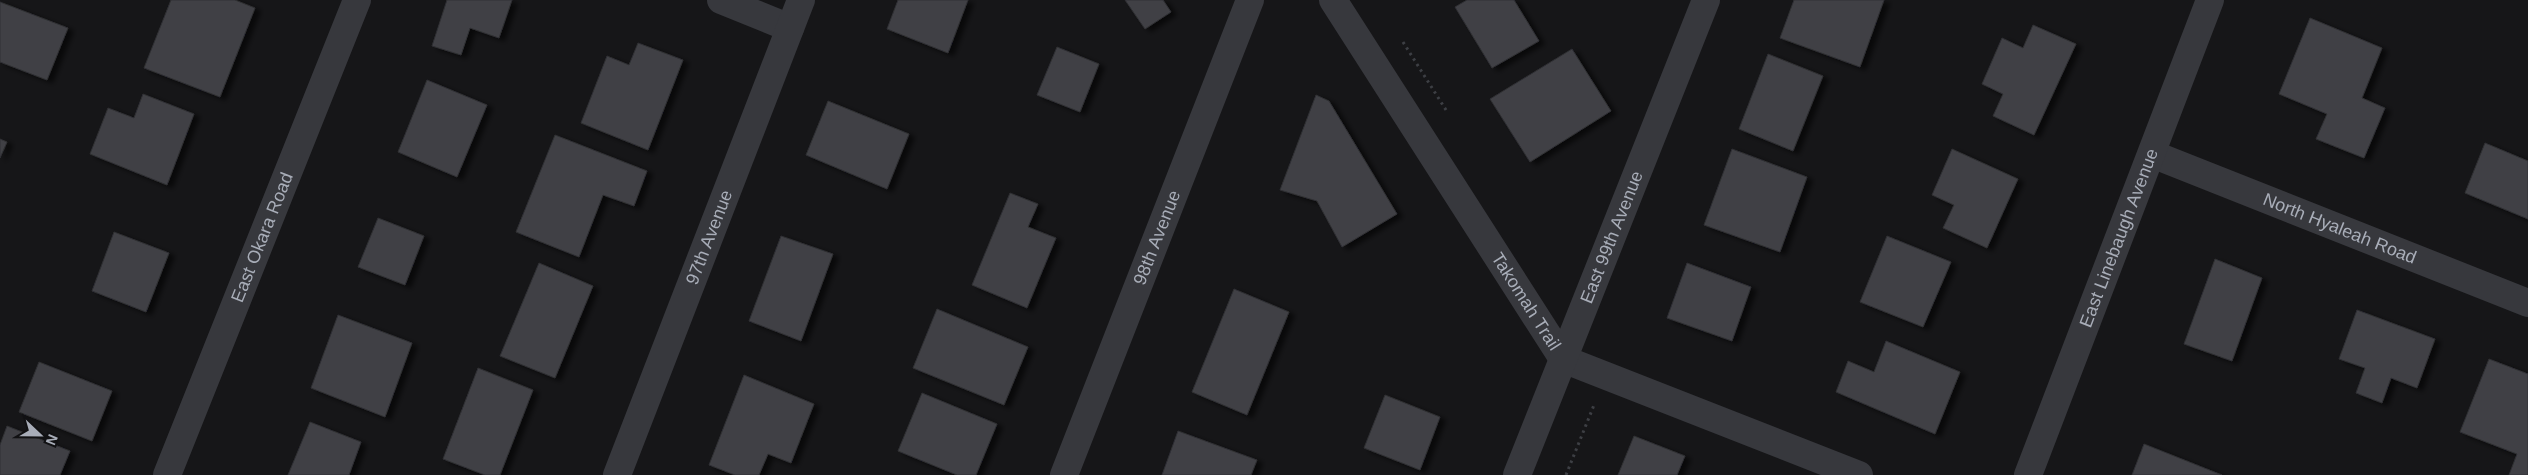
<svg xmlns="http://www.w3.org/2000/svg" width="2528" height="475" viewBox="0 0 2528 475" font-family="Arial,sans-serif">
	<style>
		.building { fill: #404145; stroke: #303034; filter: url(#shadow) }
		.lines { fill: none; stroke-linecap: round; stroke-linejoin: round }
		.path { stroke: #3d3f44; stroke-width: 3; stroke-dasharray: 2.5 4; stroke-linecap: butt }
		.minor { stroke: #37383d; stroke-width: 28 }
		.labels { text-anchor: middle; stroke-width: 4; stroke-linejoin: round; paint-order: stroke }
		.street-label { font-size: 18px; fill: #a8adb8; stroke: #111113 }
	</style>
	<defs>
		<filter id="shadow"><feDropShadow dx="5.5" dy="3" stdDeviation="2.5" flood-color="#0009"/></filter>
	</defs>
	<rect width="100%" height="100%" fill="#161618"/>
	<path class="building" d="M 171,0 L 235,0 L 255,8 L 220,97 L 144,68 Z
		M 447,0 L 512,0 L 499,38 L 470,28 L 461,55 L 432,46 Z
		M 898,0 L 968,0 L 948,53 L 887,29 Z
		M 1125,0 L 1163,0 L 1171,12 L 1145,29 Z
		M 1467,0 L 1514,0 L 1539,41 L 1492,68 L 1455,7 Z
		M 1794,0 L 1884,0 L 1860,67 L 1780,38 Z
		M 0,2 L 68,28 L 47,80 L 0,62 Z
		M 2310,18 L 2382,48 L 2362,98 L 2385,108 L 2364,158 L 2316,139 L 2327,114 L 2279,94 Z
		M 2033,25 L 2076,44 L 2034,135 L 1993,116 L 2003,94 L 1982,84 L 2002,38 L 2023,48 Z
		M 638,43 L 683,60 L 648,150 L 581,123 L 607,56 L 629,65 Z
		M 1057,47 L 1099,64 L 1080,112 L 1037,95 Z
		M 1572,49 L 1611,111 L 1530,162 L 1490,99 Z
		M 1768,54 L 1823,76 L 1793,151 L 1739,129 Z
		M 427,80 L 487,105 L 457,177 L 398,152 Z
		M 143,94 L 194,114 L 167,185 L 90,154 L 108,108 L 134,118 Z
		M 1316,95 L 1329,101 L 1397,214 L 1342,247 L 1317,201 L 1280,190 Z
		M 828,101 L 909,134 L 887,189 L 806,155 Z
		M 555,135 L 647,171 L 634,206 L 603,195 L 579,257 L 516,232 Z
		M 0,139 L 7,142 L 0,158 Z
		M 2485,143 L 2528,161 L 2528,219 L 2465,193 Z
		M 1732,149 L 1807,177 L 1780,252 L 1704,225 Z
		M 1952,149 L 2018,179 L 1987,248 L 1943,228 L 1954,205 L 1932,195 Z
		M 1010,193 L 1038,204 L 1028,227 L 1056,238 L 1027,308 L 972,285 Z
		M 378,218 L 424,236 L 405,285 L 358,267 Z
		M 114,232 L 169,253 L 146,312 L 92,291 Z
		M 781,236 L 833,254 L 801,341 L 749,321 Z
		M 1887,236 L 1951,262 L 1923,327 L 1860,302 Z
		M 2215,259 L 2262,278 L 2232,361 L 2184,344 Z
		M 539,263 L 593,286 L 555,378 L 500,356 Z
		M 1687,263 L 1751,287 L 1732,341 L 1667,318 Z
		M 1234,289 L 1289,312 L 1247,415 L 1192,392 Z
		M 937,309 L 1028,347 L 1004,405 L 913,368 Z
		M 2357,310 L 2435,339 L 2417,388 L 2391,378 L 2382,403 L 2356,393 L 2365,368 L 2339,359 Z
		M 338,315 L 412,343 L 385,417 L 311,388 Z
		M 1886,341 L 1960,372 L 1935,434 L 1836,392 L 1848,361 L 1874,372 Z
		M 2489,359 L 2528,374 L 2528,475 L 2509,475 L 2517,454 L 2460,432 Z
		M 39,362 L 112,391 L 92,441 L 19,412 Z
		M 478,368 L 533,390 L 500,475 L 485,475 L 443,459 Z
		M 744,375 L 814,404 L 791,463 L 768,454 L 759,475 L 735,475 L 709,465 Z
		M 922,393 L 997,424 L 976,475 L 957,475 L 898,451 Z
		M 1385,395 L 1440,417 L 1420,470 L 1364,448 Z
		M 310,422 L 361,442 L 349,475 L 288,475 Z
		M 7,426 L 70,451 L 60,475 L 0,475 L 0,445 Z
		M 1178,431 L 1257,460 L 1251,475 L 1162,475 Z
		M 1634,436 L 1685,456 L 1677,475 L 1618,475 Z
		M 2144,444 L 2222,475 L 2132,475 Z"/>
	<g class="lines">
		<path class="path" d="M 1403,42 L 1446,110
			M 1566,475 L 1594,405"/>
		<g class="minor">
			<path d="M 721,0 L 790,28"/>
			<path id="s1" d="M 1333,0 L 1563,359 L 1859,475"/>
			<path id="s2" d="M 2152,154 L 2528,303"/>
			<path id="s3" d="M 167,475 L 357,0"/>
			<path id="s4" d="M 617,475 L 801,0"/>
			<path id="s5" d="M 1064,475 L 1250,0"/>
			<path id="s6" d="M 1517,475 L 1706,0"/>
			<path id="s7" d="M 2028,475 L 2210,0"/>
		</g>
	</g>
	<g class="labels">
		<g class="street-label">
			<text dy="6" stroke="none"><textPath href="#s2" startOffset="202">North Hyaleah Road</textPath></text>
			<text dy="6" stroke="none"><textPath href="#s4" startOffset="255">97th Avenue</textPath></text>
			<text dy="6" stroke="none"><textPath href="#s6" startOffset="256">East 99th Avenue</textPath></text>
			<text dy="6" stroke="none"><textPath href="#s3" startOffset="256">East Okara Road</textPath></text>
			<text dy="6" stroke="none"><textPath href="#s5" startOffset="255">98th Avenue</textPath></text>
			<text dy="6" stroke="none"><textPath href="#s7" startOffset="254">East Linebaugh Avenue</textPath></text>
			<text dy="6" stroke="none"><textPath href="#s1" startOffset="358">Takomah Trail</textPath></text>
		</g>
	</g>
	<g transform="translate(40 435) rotate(112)" stroke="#111113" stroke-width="4" paint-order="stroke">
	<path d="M0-4L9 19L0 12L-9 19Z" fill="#a8adb8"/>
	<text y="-8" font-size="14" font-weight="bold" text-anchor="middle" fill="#a8adb8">N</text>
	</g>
</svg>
